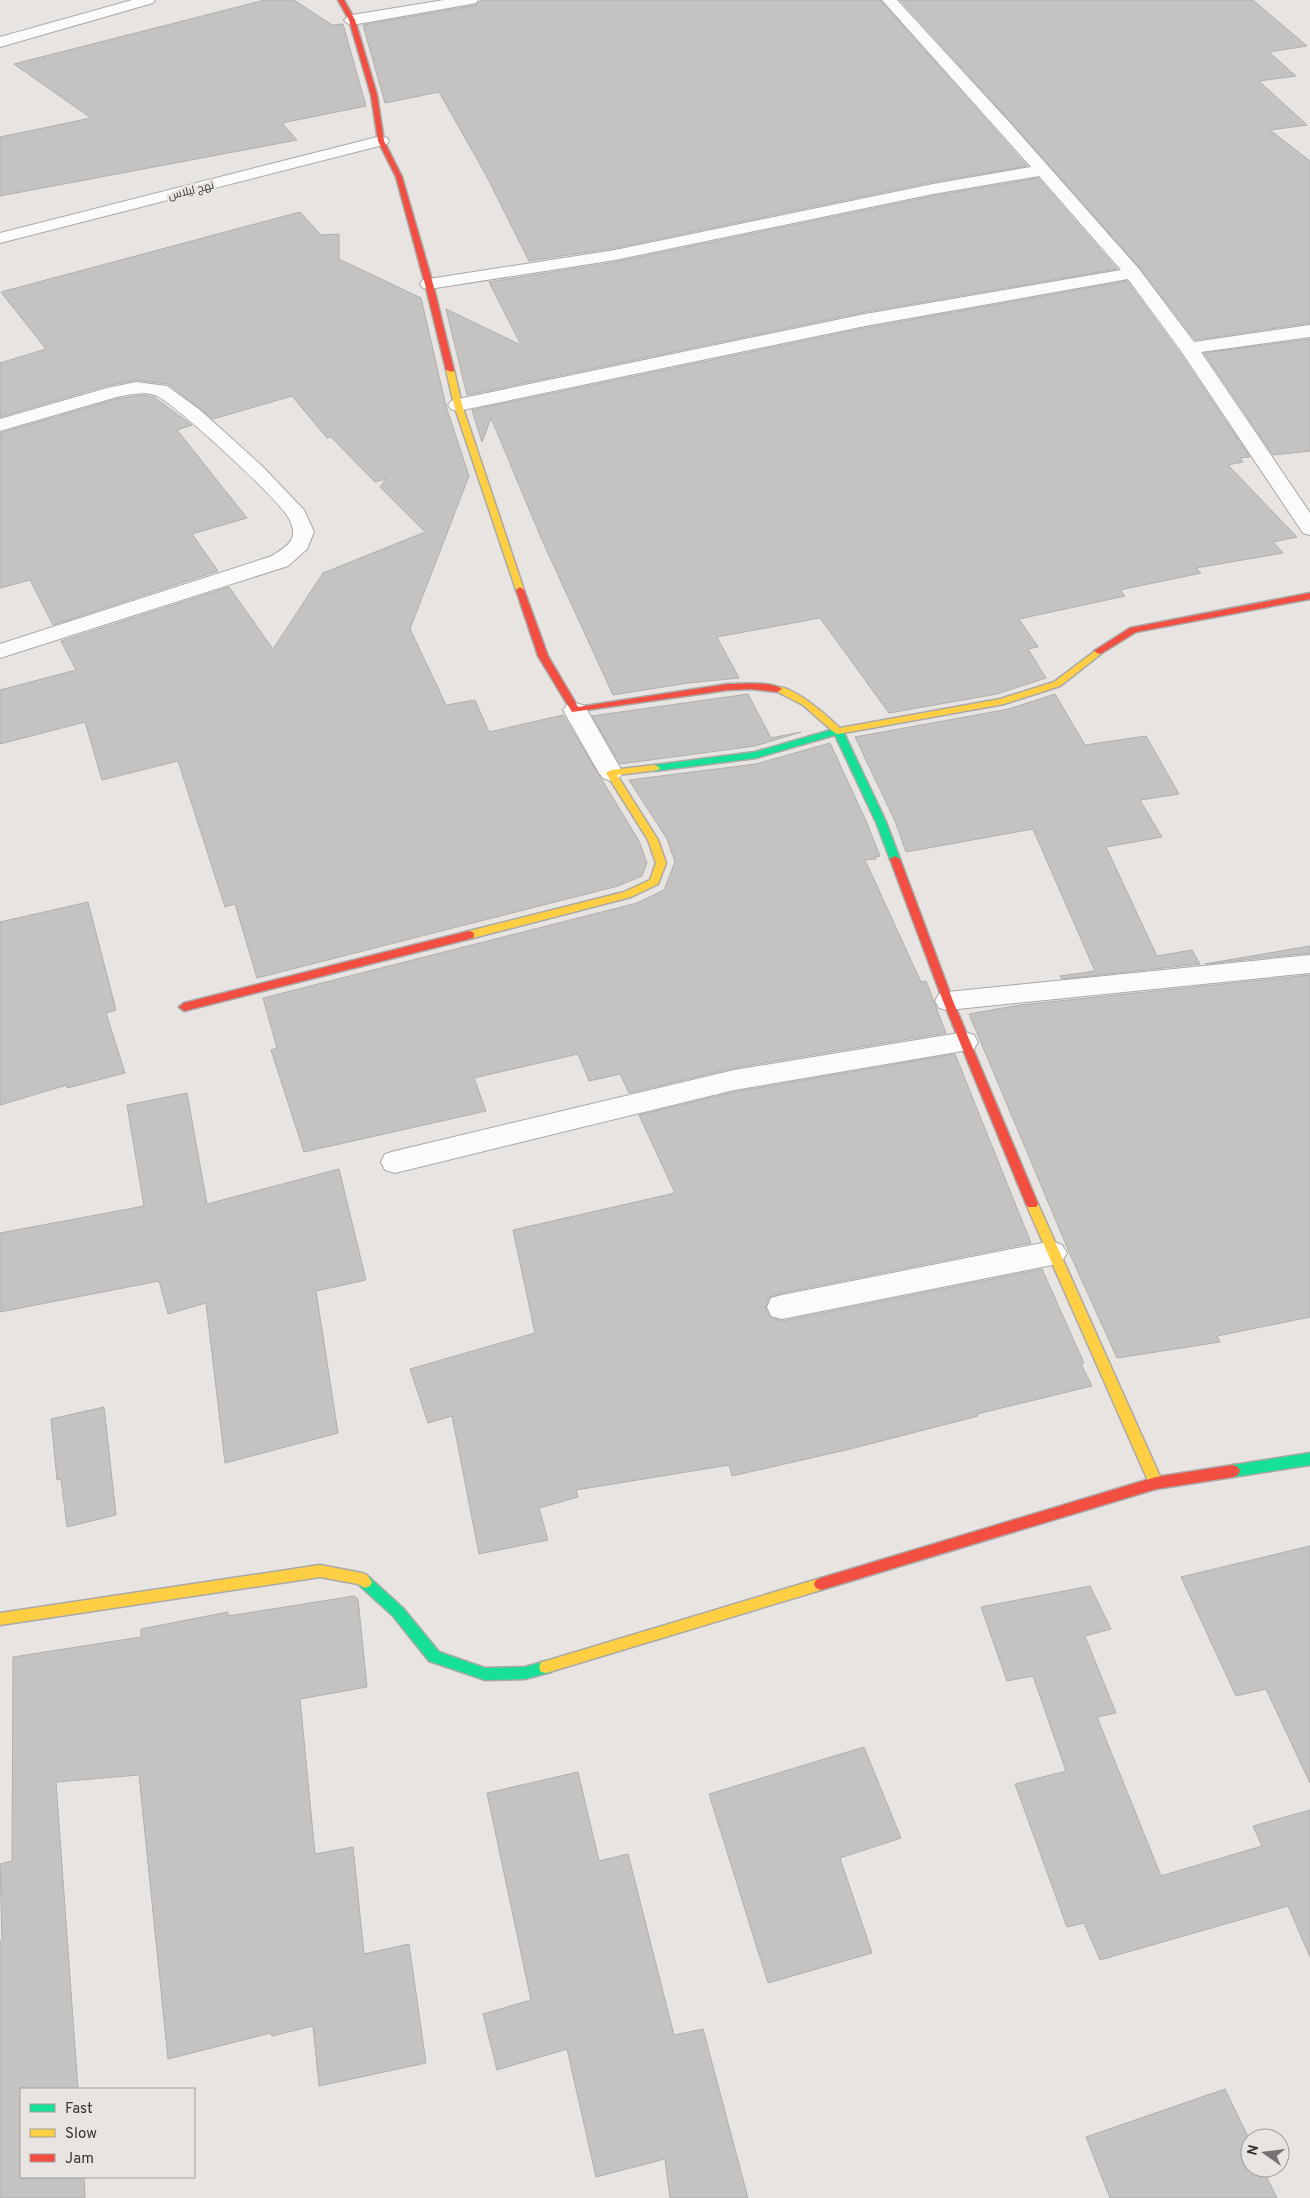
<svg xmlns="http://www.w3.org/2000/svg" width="1310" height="2198" viewBox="0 0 1310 2198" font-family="Overpass,Cairo,sans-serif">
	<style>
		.building { fill: #c5c3c2; stroke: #b1afad }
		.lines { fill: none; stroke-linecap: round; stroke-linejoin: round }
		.street-casing { stroke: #aaa9a7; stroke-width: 2 }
		.fast-casing { stroke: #aaa9a7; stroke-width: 3 }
		.slow-casing { stroke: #aaa9a7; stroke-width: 3 }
		.jam-casing { stroke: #aaa9a7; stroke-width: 3 }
		.street { fill: #fbfbfb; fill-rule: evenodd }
		.fast { fill: #16e098; fill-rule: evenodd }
		.slow { fill: #ffcf43; fill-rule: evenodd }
		.jam { fill: #f24e42; fill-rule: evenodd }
		.labels { text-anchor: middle; stroke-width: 5; stroke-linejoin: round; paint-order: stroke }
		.far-street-label { font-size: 11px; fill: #373534; stroke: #e8e4e1 }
	</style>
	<rect width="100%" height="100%" fill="#e7e4e2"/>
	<path class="building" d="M 265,0 L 294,0 L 332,25 L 343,24 L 366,106 L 282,123 L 297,140 L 0,196 L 0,137 L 91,118 L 14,64 Z
		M 484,0 L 880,0 L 1027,166 L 933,182 L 615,248 L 529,261 L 486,175 L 439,92 L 385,103 L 363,25 L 476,5 L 480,1 Z
		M 900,0 L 1253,0 L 1307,46 L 1269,52 L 1296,76 L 1259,81 L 1307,125 L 1270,130 L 1310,161 L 1310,323 L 1195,340 L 1140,268 L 1012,123 Z
		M 1038,178 L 1117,269 L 865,312 L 467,395 L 446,309 L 521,345 L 489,282 L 615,262 L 933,196 Z
		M 300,212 L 321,235 L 339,234 L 339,259 L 421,298 L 446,406 L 469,476 L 410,629 L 446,705 L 475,700 L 489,732 L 563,715 L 639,841 L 647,863 L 642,876 L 618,886 L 257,978 L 235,904 L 225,907 L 178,761 L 102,780 L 85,722 L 0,744 L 0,690 L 76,670 L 61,641 L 229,587 L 273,649 L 323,573 L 425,532 L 380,487 L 386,479 L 375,482 L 331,437 L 327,438 L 292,396 L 213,419 L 168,384 L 136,380 L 106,386 L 0,417 L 0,363 L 46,349 L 1,292 Z
		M 1127,281 L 1179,352 L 1250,457 L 1240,458 L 1243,462 L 1228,465 L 1297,537 L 1273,542 L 1283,553 L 1196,568 L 1201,573 L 1120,590 L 1125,596 L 1019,619 L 1038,647 L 1028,649 L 1046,678 L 997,694 L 889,713 L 820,618 L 717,637 L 739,678 L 688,683 L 613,695 L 542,540 L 491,418 L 482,442 L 472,410 L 865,328 Z
		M 1310,339 L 1310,451 L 1273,455 L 1204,353 Z
		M 141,395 L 154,397 L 192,425 L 177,430 L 247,518 L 192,534 L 218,571 L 53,625 L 30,580 L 0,588 L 0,433 L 117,399 Z
		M 748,694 L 771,738 L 801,732 L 755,746 L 620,764 L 592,716 Z
		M 1055,694 L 1085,745 L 1146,736 L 1179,794 L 1140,800 L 1162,837 L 1106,847 L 1157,956 L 1192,950 L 1200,964 L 1062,979 L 1060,976 L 1095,971 L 1033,829 L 906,852 L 895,821 L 855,737 L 1009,709 Z
		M 830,743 L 867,823 L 880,856 L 875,857 L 876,859 L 865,860 L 921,982 L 926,981 L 946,1033 L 734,1068 L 629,1093 L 620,1074 L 589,1081 L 578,1054 L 474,1078 L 486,1111 L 304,1152 L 271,1050 L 277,1048 L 263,998 L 637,903 L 664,890 L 675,862 L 667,839 L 629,780 L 756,764 Z
		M 88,902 L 116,1010 L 106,1013 L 125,1073 L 67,1088 L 67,1085 L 0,1105 L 0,922 Z
		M 1310,946 L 1310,953 L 1205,964 Z
		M 1310,975 L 1310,1317 L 1217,1336 L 1220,1342 L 1117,1358 L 1069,1252 L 969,1014 L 1020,1005 Z
		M 955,1054 L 1031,1243 L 782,1293 L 769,1297 L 765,1308 L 771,1318 L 782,1321 L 1042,1269 L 1084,1363 L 1081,1364 L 1092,1386 L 977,1414 L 978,1416 L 850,1449 L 732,1476 L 729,1465 L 576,1490 L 578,1497 L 539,1508 L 548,1540 L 479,1554 L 452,1416 L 428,1423 L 410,1369 L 535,1333 L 513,1230 L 675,1193 L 639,1115 L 734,1092 Z
		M 187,1093 L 207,1204 L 339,1169 L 366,1280 L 316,1291 L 338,1433 L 225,1463 L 206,1303 L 168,1314 L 159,1281 L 0,1312 L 0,1233 L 144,1206 L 127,1105 Z
		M 104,1407 L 116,1515 L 67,1527 L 61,1479 L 57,1480 L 51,1419 Z
		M 1310,1546 L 1310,1783 L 1266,1689 L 1236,1696 L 1181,1577 Z
		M 1090,1586 L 1111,1629 L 1085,1636 L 1116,1713 L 1097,1717 L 1161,1876 L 1262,1846 L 1253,1826 L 1310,1810 L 1310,1957 L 1288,1906 L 1100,1960 L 1084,1923 L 1067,1927 L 1015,1784 L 1066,1771 L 1033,1676 L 1007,1681 L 981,1607 Z
		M 354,1596 L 358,1599 L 367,1687 L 300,1699 L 315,1854 L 353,1847 L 364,1954 L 409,1944 L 426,2063 L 319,2086 L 313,2026 L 272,2036 L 271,2033 L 168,2059 L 139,1775 L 56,1782 L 78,2089 L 21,2089 L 21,2177 L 84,2177 L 85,2198 L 0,2198 L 0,1941 L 2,1940 L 0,1864 L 12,1861 L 13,1657 L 141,1637 L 141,1629 L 228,1612 L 228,1616 Z
		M 864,1747 L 901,1838 L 840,1858 L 872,1953 L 768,1983 L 709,1794 Z
		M 578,1772 L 599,1861 L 628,1854 L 674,2035 L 703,2029 L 748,2198 L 670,2198 L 665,2159 L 596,2177 L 567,2049 L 497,2070 L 483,2014 L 531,2000 L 487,1793 Z
		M 1225,2089 L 1250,2141 L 1250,2168 L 1262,2168 L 1277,2198 L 1110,2198 L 1086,2137 Z"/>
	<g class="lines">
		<g class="street-casing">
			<path id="street" d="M 132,0 L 155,0 L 153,3 L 0,47 L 0,37 Z
				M 444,0 L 478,0 L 476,3 L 471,4 L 352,25 L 347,23 L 344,20 L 347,17 L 352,15 Z
				M 882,0 L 897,0 L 1011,124 L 1139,269 L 1194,342 L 1310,325 L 1310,337 L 1201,352 L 1310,513 L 1310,535 L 1303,533 L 1181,351 L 1128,279 L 865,326 L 458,411 L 451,409 L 448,405 L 451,401 L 458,399 L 865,314 L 1121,270 L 1039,176 L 933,194 L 615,260 L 429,289 L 423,288 L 420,284 L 423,280 L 429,279 L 615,250 L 933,184 L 1031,167 Z
				M 381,136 L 387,138 L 389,141 L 387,144 L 0,243 L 0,233 Z
				M 136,382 L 167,386 L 200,410 L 262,466 L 304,510 L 314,532 L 307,549 L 288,566 L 0,658 L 0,644 L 272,556 C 280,550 295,543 293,531 C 293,527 290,520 288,517 C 277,498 174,402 155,395 C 143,391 128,395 117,397 L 0,431 L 0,419 L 107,388 Z
				M 575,703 L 583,705 L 587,710 L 623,773 L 619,778 L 611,781 L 603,778 L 599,773 L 563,710 L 567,705 Z
				M 1310,955 L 1310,973 L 948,1010 L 939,1008 L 935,1001 L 939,994 L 948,992 Z
				M 965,1032 L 974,1035 L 978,1042 L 974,1049 L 734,1090 L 395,1173 L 385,1170 L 381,1162 L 385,1154 L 395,1151 L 734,1070 Z
				M 1052,1241 L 1062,1245 L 1067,1253 L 1062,1261 L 1052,1265 L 782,1319 L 771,1316 L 767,1307 L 771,1298 L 782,1295 Z"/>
		</g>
		<g class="fast-casing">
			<path id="fast" d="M 838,728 L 843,731 L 886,822 L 900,859 L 899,861 L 891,861 L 890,859 L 876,822 L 835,735 L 756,758 L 655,771 L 650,768 L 655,765 L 755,752 Z
				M 1310,1453 L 1310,1465 L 1233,1477 L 1228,1475 L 1226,1471 L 1228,1467 L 1233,1465 Z
				M 365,1576 L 370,1578 L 403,1608 L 439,1652 L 485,1668 L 525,1667 L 546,1661 L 551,1662 L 553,1667 L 551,1672 L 525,1679 L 485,1680 L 429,1661 L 393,1616 L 360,1586 L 358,1582 L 360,1578 Z"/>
		</g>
		<g class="slow-casing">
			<path id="slow" d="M 447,368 L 454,370 L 462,405 L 524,590 L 523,592 L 520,593 L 516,590 L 454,405 L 446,370 Z
				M 1099,648 L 1102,649 L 1102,653 L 1060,686 L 1004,704 L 838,734 L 835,733 L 803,705 L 772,689 L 774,687 C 792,684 827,716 840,728 L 1000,699 L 1054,682 Z
				M 655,765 L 660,768 L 658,770 L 617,775 L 658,840 L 666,863 L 658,884 L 631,897 L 469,939 L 465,938 L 464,935 L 465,932 L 624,892 L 650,880 L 656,863 L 648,840 L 606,773 L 611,770 Z
				M 1032,1199 L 1036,1201 L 1038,1204 L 1163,1483 L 1161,1487 L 1156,1489 L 1151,1487 L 1149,1483 L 1026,1204 L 1028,1201 Z
				M 320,1565 L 362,1573 L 367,1575 L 372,1582 L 370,1586 L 365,1588 L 358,1584 L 320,1577 L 0,1625 L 0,1613 Z
				M 821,1578 L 826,1580 L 828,1584 L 826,1588 L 821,1590 L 546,1673 L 541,1672 L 539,1667 L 541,1662 L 546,1661 Z"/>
		</g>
		<g class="jam-casing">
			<path id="jam" d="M 338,0 L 344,0 L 355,20 L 377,95 L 384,141 L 402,177 L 433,284 L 454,370 L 453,372 L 446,370 L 425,284 L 396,177 L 378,141 L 371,95 L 349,20 Z
				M 520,587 L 524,590 L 548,656 L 578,707 L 728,684 C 741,684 771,681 782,689 L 777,692 L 751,689 L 728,690 L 572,712 L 538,656 L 516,590 Z
				M 1310,593 L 1310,599 L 1136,632 L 1102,653 L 1099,654 L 1094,651 L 1130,628 Z
				M 895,856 L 900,859 L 953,1001 L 1038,1204 L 1036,1207 L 1028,1207 L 1026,1204 L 943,1001 L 890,859 Z
				M 469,931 L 473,932 L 474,935 L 473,938 L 184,1011 L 179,1007 L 184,1003 Z
				M 1233,1465 L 1238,1467 L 1240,1471 L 1238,1475 L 1233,1477 L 1156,1489 L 821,1590 L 816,1588 L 814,1584 L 816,1580 L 821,1578 L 1156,1477 Z"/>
		</g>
		<use href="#street" class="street"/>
		<use href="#fast" class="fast"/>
		<use href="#slow" class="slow"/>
		<use href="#jam" class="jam"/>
	</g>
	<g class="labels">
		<g class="far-street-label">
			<text transform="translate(191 190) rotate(-14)" y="4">نهج ليلاس</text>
		</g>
	</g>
	<rect x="20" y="2088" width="175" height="90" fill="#e8e4e1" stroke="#a19e9c"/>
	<rect x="30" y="2104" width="25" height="8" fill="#16e098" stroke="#a19e9c"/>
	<text x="65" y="2113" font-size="15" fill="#373534">Fast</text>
	<rect x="30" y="2129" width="25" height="8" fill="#ffcf43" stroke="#a19e9c"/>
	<text x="65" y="2138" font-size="15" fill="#373534">Slow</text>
	<rect x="30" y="2154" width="25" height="8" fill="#f24e42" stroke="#a19e9c"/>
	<text x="65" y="2163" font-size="15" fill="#373534">Jam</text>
	<g transform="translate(1265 2153) rotate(284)"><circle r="24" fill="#e8e4e1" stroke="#a19e9c"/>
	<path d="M0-4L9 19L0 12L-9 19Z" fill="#757271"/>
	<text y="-8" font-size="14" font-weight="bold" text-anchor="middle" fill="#373534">N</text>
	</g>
</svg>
